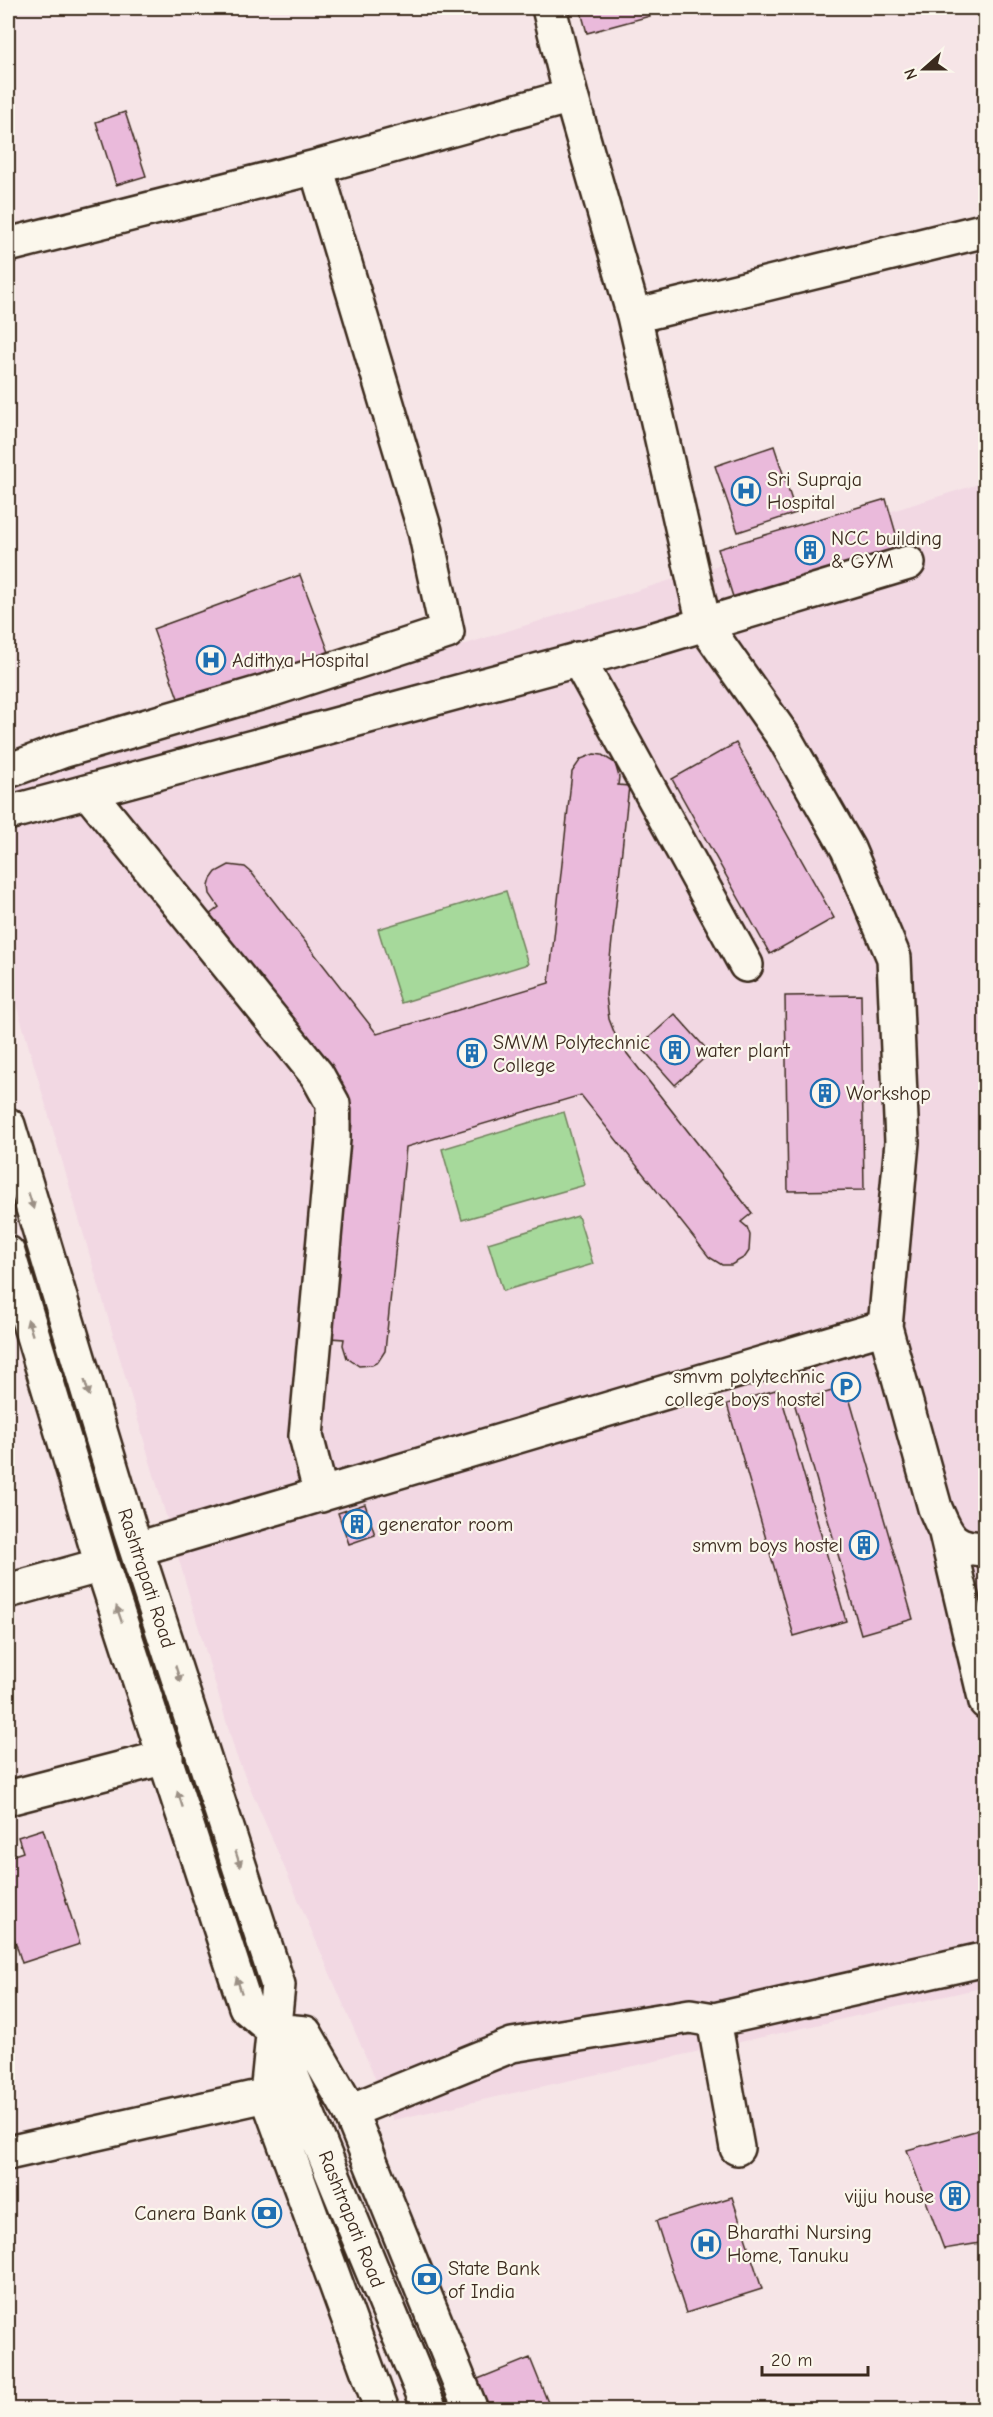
<svg xmlns="http://www.w3.org/2000/svg" width="993" height="2417" viewBox="0 0 993 2417" font-family="'Comic Neue',sans-serif">
	<style>
		.built { fill: #f2d8e3 }
		.green { fill: #a6d99b; stroke: #70825c; stroke-width: 1.5 }
		.building { fill: #eabadb; stroke: #3b2a1e; stroke-width: 1.5 }
		.lines { fill: none; stroke-linecap: round; stroke-linejoin: round }
		.minor-casing { stroke: #3b2a1e; stroke-width: 38 }
		.minor { stroke: #fbf7ec; stroke-width: 33 }
		.oneway { fill: #9b9085 }
		.labels { text-anchor: middle; stroke-width: 4.5; stroke-linejoin: round; paint-order: stroke }
		.poi-label { font-size: 20px; fill: #3b2a1e; stroke: #fbf7ec; text-anchor: start }
		.street-label { font-size: 20px; fill: #3b2a1e; stroke: #fbf7ec }
	</style>
	<rect width="100%" height="100%" fill="#f6e5e7"/>
	<filter id="ink" filterUnits="userSpaceOnUse"><feTurbulence type="fractalNoise" baseFrequency=".0167" numOctaves="2"/><feDisplacementMap in="SourceGraphic" scale="12" xChannelSelector="R" yChannelSelector="G"/><feConvolveMatrix kernelMatrix="1 2 1 2 8 2 1 2 1" color-interpolation-filters="sRGB"/></filter>
	<g filter="url(#ink)">
		<path class="built" d="M 985,482 L 985,1987 L 393,2120 L 236,1755 L 8,976 L 8,787 Z"/>
		<path class="green" d="M 506,891 L 528,964 L 401,1003 L 378,929 Z
			M 564,1112 L 585,1185 L 462,1220 L 442,1149 Z
			M 578,1216 L 593,1264 L 503,1291 L 488,1243 Z"/>
		<path class="building" d="M 580,8 L 648,8 L 650,16 L 587,33 Z
			M 125,112 L 146,176 L 116,185 L 96,122 Z
			M 774,446 L 796,513 L 738,532 L 715,466 Z
			M 886,499 L 901,551 L 734,600 L 718,549 Z
			M 300,575 L 330,655 L 182,709 L 153,629 Z
			M 736,743 L 834,918 L 770,954 L 672,779 Z
			M 594,754 L 602,755 L 615,763 L 619,777 L 618,785 L 629,786 L 606,995 L 609,1019 L 618,1042 L 752,1213 L 741,1222 L 747,1227 L 750,1235 L 749,1251 L 745,1257 L 731,1265 L 722,1265 L 709,1257 L 581,1095 L 406,1147 L 385,1351 L 378,1362 L 372,1365 L 359,1366 L 347,1358 L 343,1345 L 344,1339 L 330,1338 L 352,1124 L 352,1109 L 348,1096 L 330,1068 L 209,915 L 219,907 L 210,894 L 209,886 L 211,879 L 216,872 L 229,865 L 245,867 L 251,872 L 377,1034 L 549,983 L 572,772 L 581,759 Z
			M 861,995 L 864,1190 L 788,1191 L 785,996 Z
			M 675,1014 L 710,1053 L 675,1085 L 640,1046 Z
			M 846,1387 L 913,1619 L 861,1634 L 794,1402 Z
			M 779,1389 L 846,1621 L 794,1636 L 727,1404 Z
			M 365,1504 L 375,1535 L 349,1544 L 338,1513 Z
			M 43,1829 L 80,1944 L 22,1963 L 8,1919 L 8,1857 L 23,1852 L 18,1837 Z
			M 986,2128 L 986,2242 L 944,2249 L 907,2150 Z
			M 732,2197 L 762,2289 L 686,2313 L 656,2221 Z
			M 530,2358 L 551,2410 L 485,2410 L 473,2381 Z"/>
		<g class="lines">
			<g class="minor-casing">
				<path id="minor" d="M 549,8 L 571,96 L 634,316 L 986,230
					M 8,245 L 316,167
					M 634,316 L 704,624 L 785,739 L 848,849 L 894,958 L 902,1142 L 885,1327 L 935,1508 C 948,1538 951,1548 986,1549
					M 578,659 L 746,965
					M 8,771 L 62,751 L 270,690 L 447,632 L 425,531 L 316,167 L 571,96
					M 88,792 L 317,1075 L 333,1104 L 333,1139 L 306,1436 L 321,1495
					M 8,813 L 655,639 L 908,563
					M 8,1125 L 130,1530 L 278,1985 L 267,2095 L 382,2410
					M 8,1253 L 102,1565 L 246,2007 L 273,2030 L 430,2410
					M 946,1533 L 986,1702
					M 137,1549 L 885,1327
					M 8,1591 L 102,1565
					M 8,1798 L 166,1757
					M 714,2020 L 737,2148
					M 273,2030 L 305,2033 L 350,2111 L 471,2410
					M 350,2111 L 512,2045 L 690,2016 L 714,2020 L 986,1959
					M 8,2153 L 267,2095"/>
			</g>
			<use href="#minor" class="minor"/>
		</g>
		<defs><path id="oneway-solid" d="M-6-.8H1V-3.2L6.5 0L1 3.2V.8H-6Z" transform="scale(1.5)"/></defs>
		<g class="oneway">
			<use href="#oneway-solid" transform="translate(31 1201) rotate(73)"/>
			<use href="#oneway-solid" transform="translate(30 1327) rotate(-107)"/>
			<use href="#oneway-solid" transform="translate(87 1388) rotate(73)"/>
			<use href="#oneway-solid" transform="translate(119 1614) rotate(-109)"/>
			<use href="#oneway-solid" transform="translate(178 1674) rotate(72)"/>
			<use href="#oneway-solid" transform="translate(180 1799) rotate(-108)"/>
			<use href="#oneway-solid" transform="translate(238 1859) rotate(72)"/>
			<use href="#oneway-solid" transform="translate(239 1985) rotate(-108)"/>
		</g>
	</g>
	<defs>
		<g id="hospital-ring" transform="scale(1.5)"><circle r="9.5" fill="#fbf7ec" stroke="#1f6fb2" stroke-width="1.5"/><path d="M-5-5h3v3.5h4V-5h3V5h-3V1.5h-4V5h-3Z" fill="#1f6fb2"/></g>
		<g id="building-ring" transform="scale(1.5)"><circle r="9.5" fill="#fbf7ec" stroke="#1f6fb2" stroke-width="1.5"/><path d="M-4-6H4V6H1V3H-1V6H-4ZM-2.5-4.3h1.7v1.8h-1.7ZM.8-4.3h1.7v1.8H.8ZM-2.5-1h1.7V.8h-1.7ZM.8-1h1.7V.8H.8Z" fill="#1f6fb2"/></g>
		<g id="parking-ring" transform="scale(1.5)"><circle r="9.5" fill="#fbf7ec" stroke="#1f6fb2" stroke-width="1.5"/><path d="M-3.5-5.5H1a3.5 3.5 0 0 1 0 7H-1V5.5H-3.5ZM-1-3.4V-.6H.8a1.4 1.4 0 0 0 0-2.8Z" fill="#1f6fb2"/></g>
		<g id="bank-ring" transform="scale(1.5)"><circle r="9.5" fill="#fbf7ec" stroke="#1f6fb2" stroke-width="1.5"/><path d="M-6-4H6V4H-6ZM0-2.3a2.3 2.3 0 1 0 0 4.6a2.3 2.3 0 1 0 0-4.6Z" fill="#1f6fb2"/></g>
	</defs>
	<g fill-rule="evenodd">
		<use href="#hospital-ring" x="746" y="491"/>
		<use href="#building-ring" x="810" y="550"/>
		<use href="#hospital-ring" x="211" y="660"/>
		<use href="#building-ring" x="675" y="1050"/>
		<use href="#building-ring" x="472" y="1053"/>
		<use href="#building-ring" x="825" y="1093"/>
		<use href="#parking-ring" x="846" y="1387"/>
		<use href="#building-ring" x="357" y="1524"/>
		<use href="#building-ring" x="864" y="1545"/>
		<use href="#building-ring" x="955" y="2196"/>
		<use href="#bank-ring" x="267" y="2213"/>
		<use href="#hospital-ring" x="706" y="2244"/>
		<use href="#bank-ring" x="427" y="2279"/>
	</g>
	<g class="labels">
		<g class="poi-label">
			<text x="767" y="486">Sri Supraja<tspan x="767" dy="23">Hospital</tspan></text>
			<text x="831" y="545">NCC building<tspan x="831" dy="23">&amp; GYM</tspan></text>
			<text x="232" y="667">Adithya Hospital</text>
			<text x="493" y="1049">SMVM Polytechnic<tspan x="493" dy="23">College</tspan></text>
			<text x="696" y="1057">water plant</text>
			<text x="846" y="1100">Workshop</text>
			<text x="825" y="1383" text-anchor="end">smvm polytechnic<tspan x="825" dy="23">college boys hostel</tspan></text>
			<text x="378" y="1531">generator room</text>
			<text x="843" y="1552" text-anchor="end">smvm boys hostel</text>
			<text x="934" y="2203" text-anchor="end">vijju house</text>
			<text x="246" y="2220" text-anchor="end">Canera Bank</text>
			<text x="727" y="2239">Bharathi Nursing<tspan x="727" dy="23">Home, Tanuku</tspan></text>
			<text x="448" y="2275">State Bank<tspan x="448" dy="23">of India</tspan></text>
		</g>
		<g class="street-label">
			<text transform="translate(147 1578) rotate(72)" y="7">Rashtrapati Road</text>
			<text transform="translate(352 2219) rotate(68)" y="7">Rashtrapati Road</text>
		</g>
	</g>
	<rect width="993" height="2417" fill="none" stroke="#fbf7ec" stroke-width="30"/>
	<rect x="15" y="15" width="963" height="2387" fill="none" stroke="#3b2a1e" stroke-width="2" filter="url(#ink)"/>
	<g transform="translate(924 69) rotate(249)" stroke="#fbf7ec" stroke-width="4.5" paint-order="stroke">
	<path d="M0-4.5L10 22L0 15L-10 22Z" fill="#3b2a1e"/>
	<text y="-9" font-size="16" font-weight="bold" text-anchor="middle" fill="#3b2a1e">N</text>
	</g>
	<path d="M762 2366v9h106v-9" fill="none" stroke="#3b2a1e" stroke-width="3"/>
	<text x="771" y="2366" font-size="18" fill="#3b2a1e" stroke="#fbf7ec" stroke-width="4.5" paint-order="stroke">20 m</text>
</svg>
